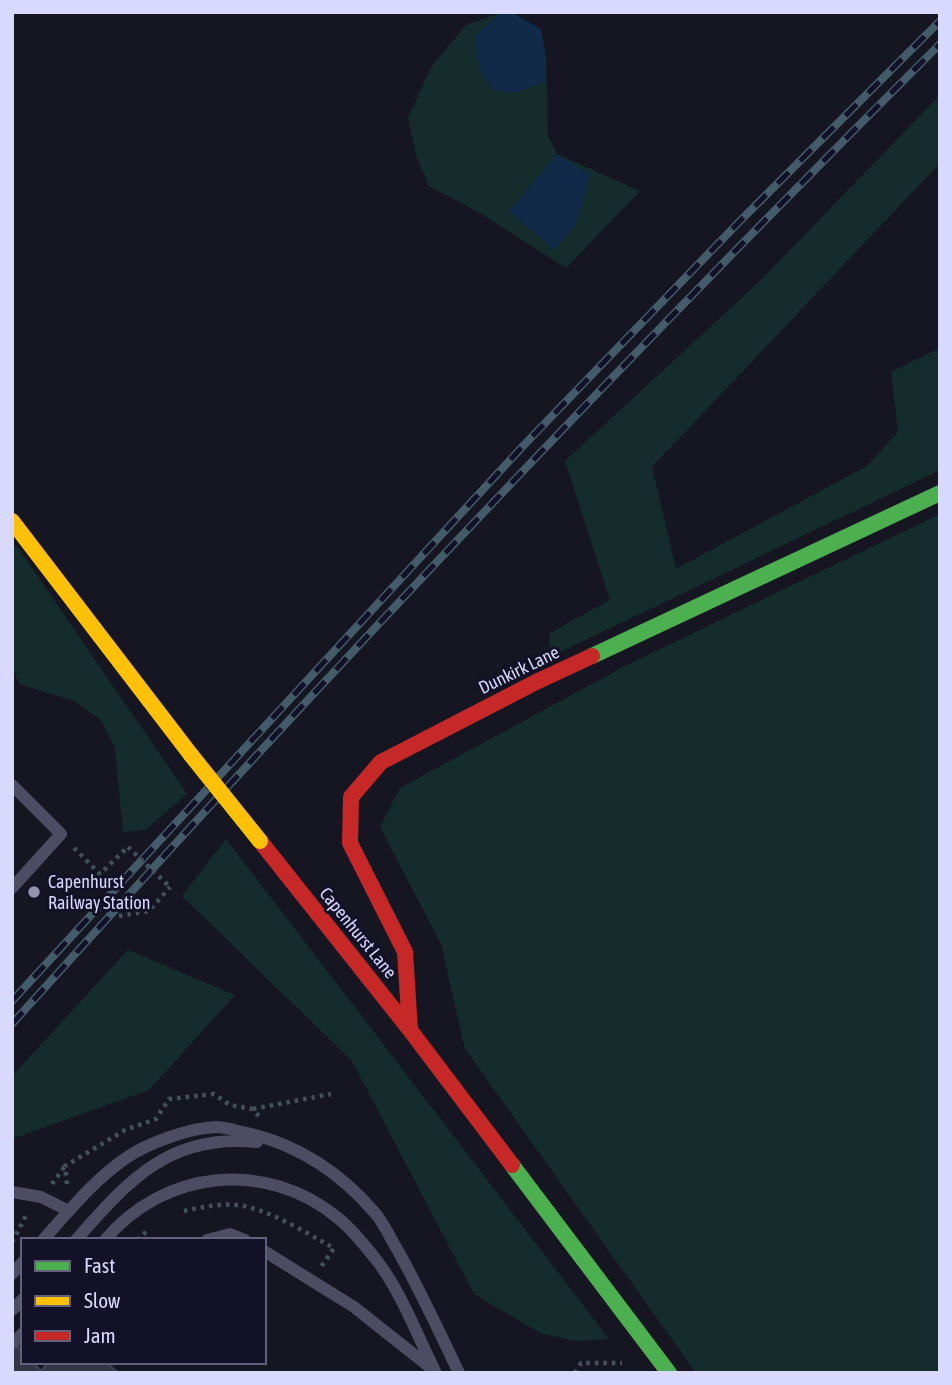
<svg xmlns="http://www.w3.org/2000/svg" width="952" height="1385" viewBox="0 0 952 1385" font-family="'Asap Condensed',sans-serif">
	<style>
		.green { fill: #142d2c }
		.water { fill: #112a47 }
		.building { fill: #353444; stroke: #434155; stroke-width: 2 }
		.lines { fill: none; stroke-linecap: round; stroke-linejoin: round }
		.path { stroke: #44525d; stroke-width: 4.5; stroke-dasharray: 3.5 5; stroke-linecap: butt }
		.lane { stroke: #4c4c62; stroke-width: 12 }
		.fast { stroke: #4caf50; stroke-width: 16 }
		.slow { stroke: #ffc107; stroke-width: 16 }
		.jam { stroke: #c62828; stroke-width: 16 }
		.rail-casing { stroke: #445c69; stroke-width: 8 }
		.rail { stroke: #121127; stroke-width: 5; stroke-dasharray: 16; stroke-linecap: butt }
		.path-bridge { stroke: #44525d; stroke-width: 4.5; stroke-dasharray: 3.5 5; stroke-linecap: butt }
		.slow-bridge { stroke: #ffc107; stroke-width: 16 }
		.poi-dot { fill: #9594b0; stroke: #121127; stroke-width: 2.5 }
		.labels { text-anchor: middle; stroke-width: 6; stroke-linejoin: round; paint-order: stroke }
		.street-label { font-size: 18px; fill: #d9d8fd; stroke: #121127 }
		.poi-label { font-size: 18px; fill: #d9d8fd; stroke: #121127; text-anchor: start }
	</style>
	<rect width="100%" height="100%" fill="#161622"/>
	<path class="green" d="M 500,13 L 546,57 L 548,136 L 557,154 L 640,191 L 566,268 L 480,213 L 429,186 L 416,155 L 408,117 L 432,66 L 466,25 Z
		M 940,95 L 940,163 L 652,467 L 676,569 L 867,466 L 898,432 L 891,372 L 940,348 L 940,470 L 548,658 L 550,633 L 610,600 L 565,461 L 760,281 Z
		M 940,514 L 940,1373 L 696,1373 L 465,1049 L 441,944 L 380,827 L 400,788 L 629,664 Z
		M 12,543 L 19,549 L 187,794 L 145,830 L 123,832 L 115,748 L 101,720 L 74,701 L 19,684 L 12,665 Z
		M 226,839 L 609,1339 L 575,1341 L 540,1333 L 474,1294 L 352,1061 L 182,896 Z
		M 128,950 L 235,995 L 149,1090 L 12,1139 L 12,1076 Z"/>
	<path class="water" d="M 500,13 L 515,14 L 541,29 L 546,57 L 546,81 L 515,93 L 493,90 L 480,71 L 475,36 Z
		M 557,154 L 590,175 L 576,224 L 554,250 L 509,211 Z"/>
	<path class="building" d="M 12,1341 L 23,1352 L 23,1362 L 33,1362 L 41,1371 L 40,1373 L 12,1373 Z
		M 49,1362 L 106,1362 L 118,1373 L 43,1373 L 41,1371 Z"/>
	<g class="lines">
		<path class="path" d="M 74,848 L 100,874 L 128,847
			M 99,887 L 100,874
			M 119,916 L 149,911 L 170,887
			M 253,1109 L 331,1094
			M 52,1184 L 65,1166
			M 67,1184 L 65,1166 L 125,1130 L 156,1119 L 169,1099 L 214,1094 L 230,1105 L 252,1109 L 260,1117
			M 184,1211 C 203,1207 224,1202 244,1206 C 276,1213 306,1233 334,1248 L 321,1267
			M 137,1240 L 148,1230
			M 12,1242 L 28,1212
			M 575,1373 L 581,1363 L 622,1363"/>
		<path class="lane" d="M 12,785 L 61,834 L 12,888
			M 12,1192 L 41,1197 L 69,1211
			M 43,1240 C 69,1211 94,1180 126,1158 C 148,1143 189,1128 216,1127 C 224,1127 234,1130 242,1132 C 296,1143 339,1171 375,1213 C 384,1223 390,1238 397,1249 C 420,1290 439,1331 459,1373
			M 76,1240 C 128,1181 169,1133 257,1142
			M 105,1240 C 165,1169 266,1159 338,1218 C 352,1229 367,1248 378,1262 C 402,1294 417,1335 435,1371
			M 207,1240 L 230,1234 L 245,1240
			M 264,1251 L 354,1307 L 431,1368
			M 12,1274 L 23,1262
			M 12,1310 L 23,1299
			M 12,1344 L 23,1333"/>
		<path class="fast" d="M 592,656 L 940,493
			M 512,1165 L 669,1373"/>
		<path class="slow" d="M 12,521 L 191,755"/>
		<path class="jam" d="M 260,841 L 410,1030 L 512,1165
			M 410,1030 L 405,952 L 350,843 L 351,797 L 381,762 L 536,682 L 592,656"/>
		<g class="rail-casing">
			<path id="rail" d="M 12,1001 L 523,446 L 740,221 L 940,21
				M 12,1024 C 313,689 621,362 940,44"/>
		</g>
		<use href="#rail" class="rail"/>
		<path class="path-bridge" d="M 128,847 L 170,887"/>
		<path class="slow-bridge" d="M 191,755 L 260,841"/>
	</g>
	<circle class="poi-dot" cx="34" cy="892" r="7"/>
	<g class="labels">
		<g class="street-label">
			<text transform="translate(519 670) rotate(-26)" y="6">Dunkirk Lane</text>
			<text transform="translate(358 933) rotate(51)" y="6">Capenhurst Lane</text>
		</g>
		<g class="poi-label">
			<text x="48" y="888">Capenhurst<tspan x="48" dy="21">Railway Station</tspan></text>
		</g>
	</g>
	<rect width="952" height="1385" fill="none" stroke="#d9d8fd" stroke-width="28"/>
	<rect x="21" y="1238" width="245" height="126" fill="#121127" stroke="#62617d" stroke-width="2"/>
	<rect x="35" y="1261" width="35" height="10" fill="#4caf50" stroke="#62617d" stroke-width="2"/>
	<text x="84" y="1273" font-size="21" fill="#d9d8fd">Fast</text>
	<rect x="35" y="1296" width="35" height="10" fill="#ffc107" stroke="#62617d" stroke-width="2"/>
	<text x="84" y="1308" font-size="21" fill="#d9d8fd">Slow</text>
	<rect x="35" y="1331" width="35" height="10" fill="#c62828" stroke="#62617d" stroke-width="2"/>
	<text x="84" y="1343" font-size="21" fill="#d9d8fd">Jam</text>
</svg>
